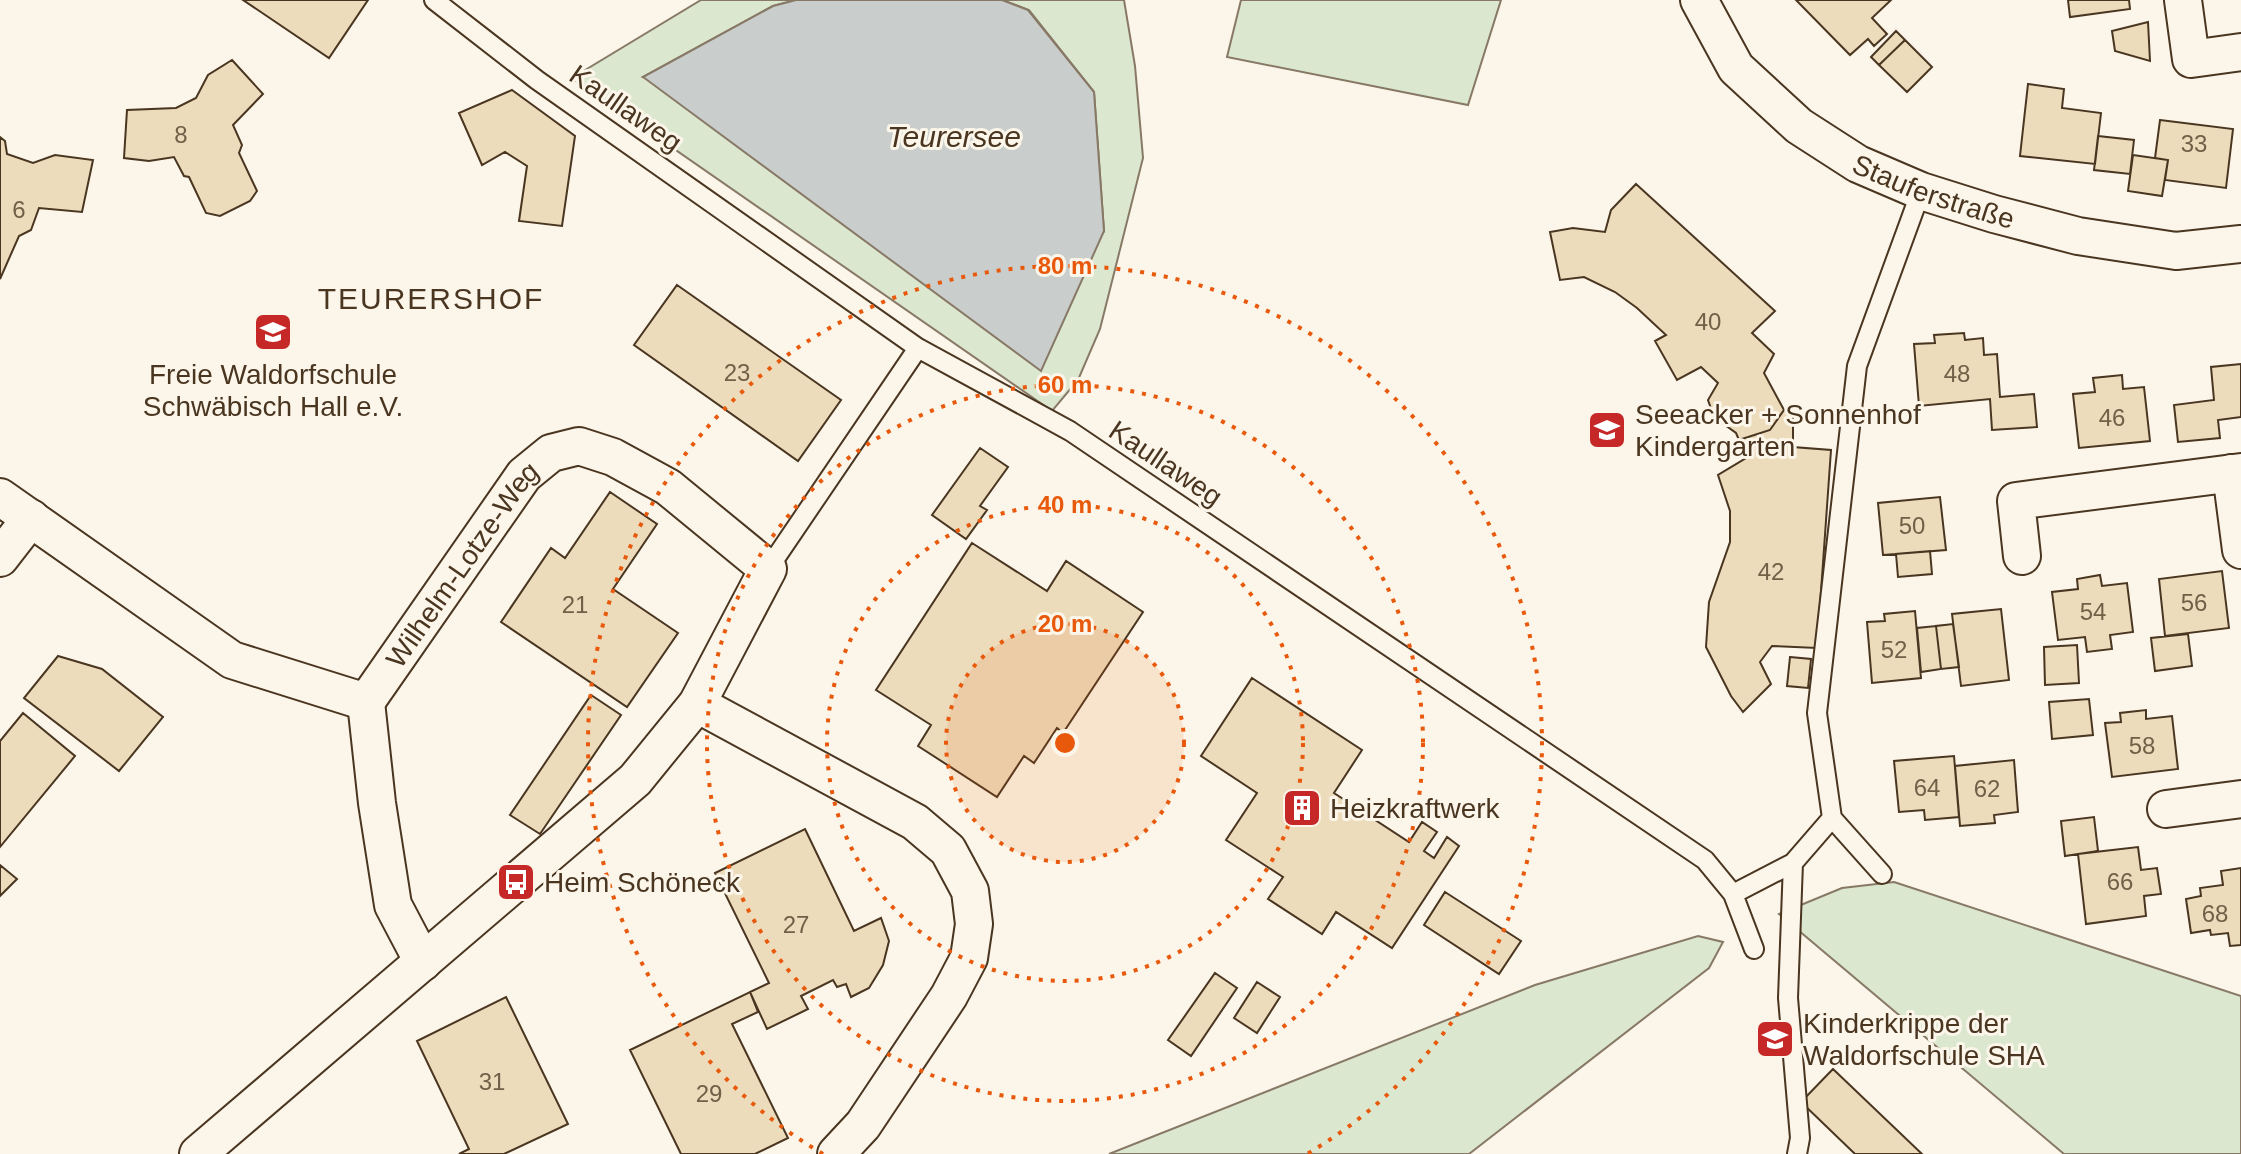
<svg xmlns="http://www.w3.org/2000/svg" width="2241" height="1154" viewBox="0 0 2241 1154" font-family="Arial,sans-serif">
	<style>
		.green { fill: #dce7d0; stroke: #887966; stroke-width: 2 }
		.water { fill: #c9cecd; stroke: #887966; stroke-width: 2 }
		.building { fill: #ecdcbc; stroke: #4a3520; stroke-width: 2 }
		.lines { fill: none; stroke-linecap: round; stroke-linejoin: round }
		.lane-casing { stroke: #4a3520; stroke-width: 22 }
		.street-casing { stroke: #4a3520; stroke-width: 40 }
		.lane { stroke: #fbf6e9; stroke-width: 18 }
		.street { stroke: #fbf6e9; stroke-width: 36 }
		.ring { fill: none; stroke: #e8590c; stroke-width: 4; stroke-dasharray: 4 8 }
		.labels { text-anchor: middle; stroke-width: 6; stroke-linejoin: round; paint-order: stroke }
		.number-label { font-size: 24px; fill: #725f47 }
		.street-label { font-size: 28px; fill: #4a3520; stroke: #fbf6e9 }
		.poi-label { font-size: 28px; fill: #4a3520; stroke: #fbf6e9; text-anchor: start }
		.water-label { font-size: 30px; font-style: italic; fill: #4a3520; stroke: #fbf6e9 }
		.neighbourhood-label { font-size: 30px; letter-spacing: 2px; fill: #4a3520; stroke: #fbf6e9 }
		.centre { fill: #e8590c; stroke: #fbf6e9; stroke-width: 4 }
		.ring-label { font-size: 24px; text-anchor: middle; font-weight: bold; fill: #e8590c; stroke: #fbf6e9; stroke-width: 6; stroke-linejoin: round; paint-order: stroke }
	</style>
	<rect width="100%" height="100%" fill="#fbf6e9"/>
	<path class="green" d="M 701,0 L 796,0 L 773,6 L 643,77 L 1104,231 L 1094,92 L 1029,10 L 1002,0 L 1124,0 L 1135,66 L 1143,158 L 1100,329 L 1078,380 L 1052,411 L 572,78 Z
		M 1241,0 L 1501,0 L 1468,105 L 1227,57 Z
		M 1894,882 L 2241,996 L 2241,1154 L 2064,1154 L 1779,914 L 1842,888 Z
		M 1698,936 L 1723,942 L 1709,968 L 1469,1154 L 1109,1154 L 1535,985 Z"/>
	<path class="water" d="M 796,0 L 1002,0 L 1028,10 L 1094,92 L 1104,231 L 1041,371 L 643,77 L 773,6 Z"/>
	<path class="building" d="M 243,0 L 368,0 L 329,58 Z
		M 1796,0 L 1891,0 L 1872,18 L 1887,34 L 1874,46 L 1868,39 L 1850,55 Z
		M 2068,0 L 2129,0 L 2130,9 L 2070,17 Z
		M 2148,22 L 2150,61 L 2115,51 L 2112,31 Z
		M 1896,31 L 1905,40 L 1879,65 L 1871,57 Z
		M 1905,40 L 1932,67 L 1907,92 L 1879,65 Z
		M 232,60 L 263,94 L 233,125 L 242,145 L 239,153 L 257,191 L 250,201 L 220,216 L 206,213 L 189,177 L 184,176 L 174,157 L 149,161 L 124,158 L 127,110 L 176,108 L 196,98 L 208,75 Z
		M 2028,84 L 2064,89 L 2062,108 L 2101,113 L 2095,164 L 2020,156 Z
		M 512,90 L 575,136 L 562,226 L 519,221 L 527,166 L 505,152 L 482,165 L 459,113 Z
		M 2160,120 L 2233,129 L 2226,188 L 2165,180 L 2168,160 L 2155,158 Z
		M 2098,136 L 2134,140 L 2130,174 L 2094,170 Z
		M 0,137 L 5,141 L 7,154 L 33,163 L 55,155 L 93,160 L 82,212 L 39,208 L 31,230 L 19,236 L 0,279 Z
		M 2133,155 L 2168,160 L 2162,196 L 2128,191 Z
		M 1636,184 L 1775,311 L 1752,333 L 1774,354 L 1764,373 L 1784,410 L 1770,430 L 1739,440 L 1736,433 L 1714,417 L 1708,400 L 1718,383 L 1701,367 L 1677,380 L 1655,341 L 1666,335 L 1637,308 L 1615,292 L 1584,277 L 1560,280 L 1550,232 L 1573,228 L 1605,232 L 1611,210 Z
		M 677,285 L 841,400 L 798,461 L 634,345 Z
		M 1964,333 L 1965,340 L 1983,338 L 1984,355 L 1997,354 L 2000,397 L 2034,394 L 2037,427 L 1992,430 L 1990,399 L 1919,406 L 1914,344 L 1935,343 L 1934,335 Z
		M 2241,364 L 2241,417 L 2218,420 L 2220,438 L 2178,442 L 2174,405 L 2214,400 L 2211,367 Z
		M 2122,375 L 2123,389 L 2144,387 L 2150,441 L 2079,448 L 2073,394 L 2095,392 L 2093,378 Z
		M 1784,410 L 1793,413 L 1793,447 L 1831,450 L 1817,648 L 1772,646 L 1760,662 L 1771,684 L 1743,712 L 1731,696 L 1706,647 L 1709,602 L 1730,542 L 1730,511 L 1718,475 L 1746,458 L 1739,440 L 1770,430 Z
		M 980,448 L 1008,467 L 980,506 L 987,510 L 966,539 L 932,515 Z
		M 610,492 L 657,524 L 613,589 L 678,633 L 627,707 L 501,622 L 551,548 L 565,558 Z
		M 1940,497 L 1946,550 L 1883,555 L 1878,503 Z
		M 972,543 L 1047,591 L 1066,561 L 1143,612 L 1063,733 L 1057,728 L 1034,763 L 1024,756 L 997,797 L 918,746 L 931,725 L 876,690 Z
		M 1930,551 L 1932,574 L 1898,577 L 1896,554 Z
		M 2222,571 L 2229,628 L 2165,636 L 2159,579 Z
		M 2100,575 L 2102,586 L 2127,583 L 2133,632 L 2110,635 L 2112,649 L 2087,652 L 2085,637 L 2058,640 L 2052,592 L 2078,589 L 2077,579 Z
		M 2001,609 L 2009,680 L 1961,686 L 1952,614 Z
		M 1915,611 L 1921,678 L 1872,683 L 1867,622 L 1885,621 L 1884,614 Z
		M 1953,624 L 1959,667 L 1941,669 L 1936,626 Z
		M 1936,626 L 1941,669 L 1921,672 L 1917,628 Z
		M 2188,634 L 2192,666 L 2155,671 L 2151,638 Z
		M 2077,645 L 2079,683 L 2045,685 L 2044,647 Z
		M 58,656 L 102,669 L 163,717 L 119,771 L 24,698 Z
		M 1790,657 L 1811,659 L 1808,688 L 1787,686 Z
		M 1252,678 L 1362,750 L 1334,793 L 1409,842 L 1422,822 L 1437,832 L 1424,851 L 1434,858 L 1447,837 L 1459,846 L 1392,948 L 1336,912 L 1322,934 L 1268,899 L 1283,877 L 1226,840 L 1257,793 L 1201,756 Z
		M 591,695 L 621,715 L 540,834 L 510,815 Z
		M 2089,699 L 2093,735 L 2052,739 L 2049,702 Z
		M 2146,710 L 2146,719 L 2172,716 L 2178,769 L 2112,777 L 2105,723 L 2121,722 L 2120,713 Z
		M 23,713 L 75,756 L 0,847 L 0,741 Z
		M 1954,756 L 1959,817 L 1925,820 L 1924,810 L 1899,812 L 1894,761 Z
		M 2014,760 L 2018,812 L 1994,815 L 1995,823 L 1960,826 L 1955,766 Z
		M 2094,817 L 2098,851 L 2065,856 L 2061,821 Z
		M 805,829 L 854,931 L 881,918 L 889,941 L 883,965 L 869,988 L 851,997 L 846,984 L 837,987 L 833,980 L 801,996 L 808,1009 L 767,1029 L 750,992 L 769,983 L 715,873 Z
		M 2138,847 L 2141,870 L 2157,868 L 2161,894 L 2144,896 L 2146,916 L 2086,924 L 2078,854 Z
		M 0,865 L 17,879 L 0,896 Z
		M 2241,868 L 2241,945 L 2230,946 L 2228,933 L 2211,935 L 2210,930 L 2191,933 L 2186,899 L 2201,896 L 2200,888 L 2223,885 L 2221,871 Z
		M 1445,892 L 1521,941 L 1499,974 L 1424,925 Z
		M 1215,973 L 1237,988 L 1191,1056 L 1168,1040 Z
		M 1257,982 L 1280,997 L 1257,1033 L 1234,1018 Z
		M 750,992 L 758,1012 L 732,1024 L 788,1138 L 755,1154 L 681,1154 L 630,1050 Z
		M 506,997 L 568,1124 L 504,1154 L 459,1154 L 469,1149 L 417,1041 Z
		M 1833,1069 L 1922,1154 L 1855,1154 L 1801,1102 Z"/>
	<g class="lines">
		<g class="lane-casing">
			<path id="lane" d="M 434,0 L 537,80 L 918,348 L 1070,431 L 1705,860 L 1733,894 L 1754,949
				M 768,569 L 918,348
				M 1793,863 L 1788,998 L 1800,1138 L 1797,1154
				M 1882,874 L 1832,818 L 1817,713 L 1857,366 L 1921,191
				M 1733,894 L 1793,863 L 1832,818"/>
		</g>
		<g class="street-casing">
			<g id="street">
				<path id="s1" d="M 1699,0 L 1736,68 L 1799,126 L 1858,164 L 1921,191 L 1994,214 L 2078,236 L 2176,251 L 2241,244"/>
				<path d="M 2183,0 L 2191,59 L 2241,52"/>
				<path d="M 2231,473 L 2241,550"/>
				<path id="s2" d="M 0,497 L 232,660 L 366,702 L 524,475 L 551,453 L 579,446 L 613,457 L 668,487 L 768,569 L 697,704 L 635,780 L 198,1154"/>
				<path d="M 2022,556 L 2016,501 L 2241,472"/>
				<path d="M 0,558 L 31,518"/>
				<path d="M 366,702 L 377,803 L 393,905 L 423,962"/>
				<path d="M 697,704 L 915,822 L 948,850 L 970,891 L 974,924 L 969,958 L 949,996 L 863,1125 L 836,1154"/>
				<path d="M 2166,809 L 2241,799"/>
			</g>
		</g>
		<use href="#lane" class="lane"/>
		<use href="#street" class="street"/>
	</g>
	<circle cx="1065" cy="743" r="119" fill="#e8590c" fill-opacity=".12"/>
	<g class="ring">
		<circle cx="1065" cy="743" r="119"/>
		<circle cx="1065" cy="743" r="238"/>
		<circle cx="1065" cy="743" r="358"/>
		<path d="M823 1154A477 477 0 1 1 1307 1154"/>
	</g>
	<defs>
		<g id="school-square" transform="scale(2)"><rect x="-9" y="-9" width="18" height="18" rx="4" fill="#c62828" stroke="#fbf6e9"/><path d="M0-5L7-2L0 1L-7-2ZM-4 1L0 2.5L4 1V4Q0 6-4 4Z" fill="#fff"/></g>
		<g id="building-square" transform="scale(2)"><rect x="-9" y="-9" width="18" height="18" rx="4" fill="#c62828" stroke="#fbf6e9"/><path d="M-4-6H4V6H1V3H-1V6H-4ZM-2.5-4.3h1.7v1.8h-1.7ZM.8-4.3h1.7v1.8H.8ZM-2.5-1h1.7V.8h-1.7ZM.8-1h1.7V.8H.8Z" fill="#fff"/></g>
		<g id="bus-square" transform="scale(2)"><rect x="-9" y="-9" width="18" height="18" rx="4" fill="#c62828" stroke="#fbf6e9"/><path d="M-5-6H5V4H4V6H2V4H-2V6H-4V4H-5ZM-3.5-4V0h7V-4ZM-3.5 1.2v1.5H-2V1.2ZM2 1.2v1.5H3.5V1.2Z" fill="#fff"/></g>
	</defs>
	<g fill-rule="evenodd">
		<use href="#school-square" x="273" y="332"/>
		<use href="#school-square" x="1607" y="430"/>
		<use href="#building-square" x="1302" y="808"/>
		<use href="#bus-square" x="516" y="882"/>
		<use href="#school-square" x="1775" y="1039"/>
	</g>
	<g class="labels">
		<g class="number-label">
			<text x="181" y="143">8</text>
			<text x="2194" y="152">33</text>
			<text x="19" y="218">6</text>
			<text x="1708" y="330">40</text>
			<text x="737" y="381">23</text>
			<text x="1957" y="382">48</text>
			<text x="2112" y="426">46</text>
			<text x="1912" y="534">50</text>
			<text x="1771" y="580">42</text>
			<text x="2194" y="611">56</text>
			<text x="575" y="613">21</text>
			<text x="2093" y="620">54</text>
			<text x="1894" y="658">52</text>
			<text x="2142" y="754">58</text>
			<text x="1927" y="796">64</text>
			<text x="1987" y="797">62</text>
			<text x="2120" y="890">66</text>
			<text x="2215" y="922">68</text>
			<text x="796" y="933">27</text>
			<text x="492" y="1090">31</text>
			<text x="709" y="1102">29</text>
		</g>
		<g class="street-label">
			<text transform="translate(626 108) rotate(35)" y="10">Kaullaweg</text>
			<text dy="10" stroke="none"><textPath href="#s1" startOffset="314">Stauferstraße</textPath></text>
			<text transform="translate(1166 463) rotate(34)" y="10">Kaullaweg</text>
			<text dy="10" stroke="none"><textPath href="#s2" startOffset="592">Wilhelm-Lotze-Weg</textPath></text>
		</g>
		<g class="poi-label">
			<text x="273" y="384" text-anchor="middle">Freie Waldorfschule<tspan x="273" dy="32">Schwäbisch Hall e.V.</tspan></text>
			<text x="1635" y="424">Seeacker + Sonnenhof<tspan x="1635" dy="32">Kindergarten</tspan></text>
			<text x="1330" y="818">Heizkraftwerk</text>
			<text x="544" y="892">Heim Schöneck</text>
			<text x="1803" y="1033">Kinderkrippe der<tspan x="1803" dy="32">Waldorfschule SHA</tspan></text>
		</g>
		<g class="water-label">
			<text x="954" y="147">Teurersee</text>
		</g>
		<g class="neighbourhood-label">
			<text x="431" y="309">TEURERSHOF</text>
		</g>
	</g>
	<circle cx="1065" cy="743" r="12" class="centre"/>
	<g class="ring-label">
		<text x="1065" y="274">80 m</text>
		<text x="1065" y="393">60 m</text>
		<text x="1065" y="513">40 m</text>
		<text x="1065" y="632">20 m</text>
	</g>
</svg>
